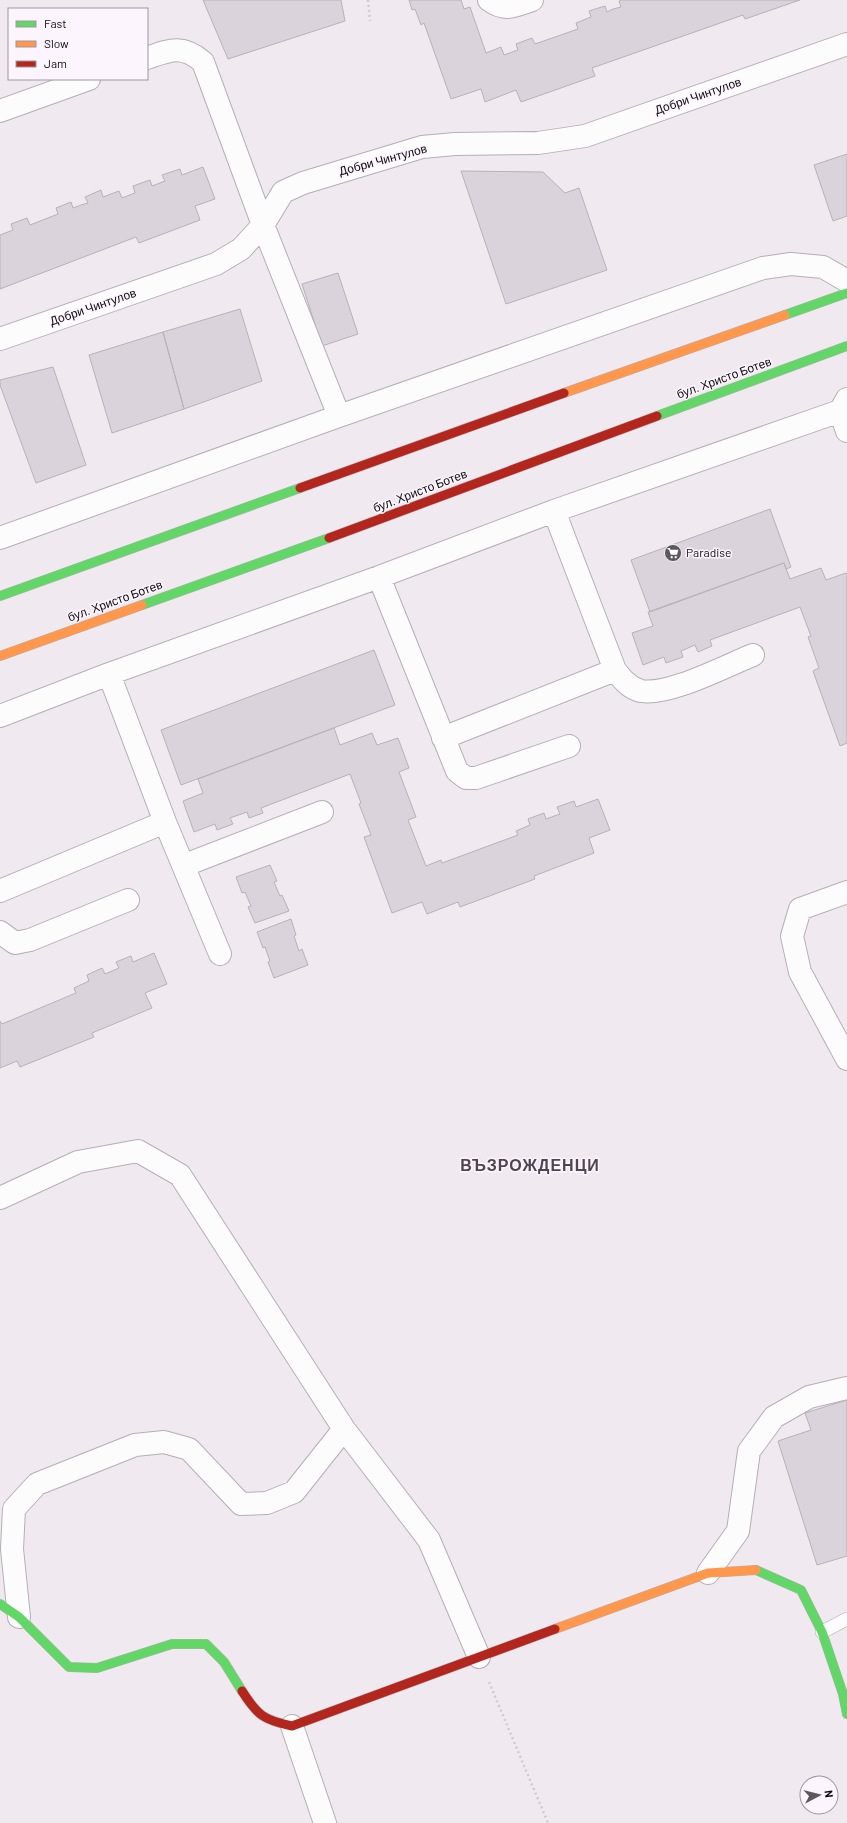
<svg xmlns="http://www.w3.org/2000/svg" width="847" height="1823" viewBox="0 0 847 1823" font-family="Barlow,sans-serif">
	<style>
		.building { fill: #dad3db; stroke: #b7b2b7 }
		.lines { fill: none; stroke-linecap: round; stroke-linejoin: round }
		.lane-casing { stroke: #b4afb4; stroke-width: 14 }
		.street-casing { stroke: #b4afb4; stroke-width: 24 }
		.fast-casing { stroke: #b4afb4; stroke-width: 10 }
		.slow-casing { stroke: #b4afb4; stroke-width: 10 }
		.jam-casing { stroke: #b4afb4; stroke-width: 10 }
		.path { stroke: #cdcccd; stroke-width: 2.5; stroke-dasharray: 2 3; stroke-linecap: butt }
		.lane { stroke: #fdfcfd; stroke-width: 13 }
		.street { stroke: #fdfcfd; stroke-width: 22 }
		.fast { stroke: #63d668; stroke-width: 9 }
		.slow { stroke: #ff974d; stroke-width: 9 }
		.jam { stroke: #b3261e; stroke-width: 9 }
		.labels { text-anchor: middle; stroke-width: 3; stroke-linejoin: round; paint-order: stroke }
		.street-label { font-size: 12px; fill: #0e0a0f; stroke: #fcf5fd }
		.poi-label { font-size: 12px; fill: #0e0a0f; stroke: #fcf5fd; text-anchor: start }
		.district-label { font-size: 16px; font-weight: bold; letter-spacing: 1px; fill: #4f4550; stroke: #fcf5fd }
	</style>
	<rect width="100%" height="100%" fill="#f0eaf0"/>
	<path class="building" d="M 203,0 L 341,0 L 345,21 L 228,59 Z
		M 409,0 L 461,0 L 464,9 L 470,7 L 486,53 L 501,47 L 504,55 L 518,50 L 516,44 L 532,38 L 535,44 L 578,29 L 576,23 L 591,17 L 589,11 L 605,6 L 607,12 L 613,9 L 621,7 L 619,1 L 621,0 L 800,0 L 745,19 L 743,15 L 592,68 L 595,76 L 521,102 L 516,90 L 485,102 L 481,89 L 451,99 L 424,23 L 421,25 L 415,9 L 412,10 Z
		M 847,154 L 847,216 L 833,221 L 814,165 Z
		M 203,167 L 215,199 L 195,206 L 200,220 L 139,243 L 136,237 L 0,289 L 0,235 L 13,230 L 11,224 L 27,218 L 30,225 L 58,214 L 56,208 L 71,202 L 73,208 L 81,205 L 88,203 L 85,197 L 101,190 L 103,197 L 119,191 L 122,198 L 135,193 L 133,186 L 150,180 L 152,186 L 165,181 L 162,175 L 180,169 L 182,175 Z
		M 461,171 L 543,172 L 565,193 L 579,188 L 607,270 L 506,304 Z
		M 338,273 L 358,334 L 322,346 L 302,284 Z
		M 240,309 L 262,381 L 184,409 L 163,332 Z
		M 163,332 L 184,409 L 112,433 L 89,355 Z
		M 53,367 L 86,465 L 36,483 L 0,385 L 0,380 Z
		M 770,509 L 791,567 L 786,569 L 784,563 L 650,612 L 631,560 Z
		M 784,563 L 790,579 L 821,568 L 826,580 L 846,573 L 847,574 L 847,743 L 840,746 L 813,671 L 819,668 L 808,637 L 811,636 L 800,607 L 710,640 L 712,646 L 698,652 L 695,645 L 681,651 L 683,657 L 666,663 L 664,657 L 643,665 L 632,633 L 653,626 L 648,612 Z
		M 374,650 L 395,705 L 181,785 L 161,730 Z
		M 334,728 L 340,745 L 372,733 L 377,745 L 398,738 L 409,768 L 399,772 L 416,817 L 408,820 L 426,866 L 441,860 L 442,863 L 518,835 L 516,831 L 530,825 L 528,819 L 544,813 L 546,819 L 560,814 L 557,807 L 574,801 L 576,807 L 598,799 L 610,830 L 589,838 L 594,853 L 534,876 L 535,879 L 460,907 L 458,902 L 427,914 L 422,902 L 392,913 L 364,837 L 371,835 L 359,804 L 361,803 L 350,774 L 261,808 L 263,813 L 249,818 L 247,812 L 230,818 L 233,824 L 217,830 L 215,824 L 194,832 L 183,801 L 203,793 L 198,779 Z
		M 270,865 L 277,881 L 274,882 L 280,896 L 282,895 L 289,911 L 255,923 L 248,907 L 251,906 L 245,892 L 242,893 L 236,877 Z
		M 291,919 L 296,935 L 294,936 L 299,951 L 302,949 L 308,965 L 274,978 L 268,962 L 270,961 L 265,947 L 263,948 L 257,932 Z
		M 154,953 L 167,984 L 145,993 L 152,1008 L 92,1033 L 94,1037 L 20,1067 L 17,1061 L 0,1068 L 0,1021 L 2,1024 L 76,993 L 74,988 L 89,981 L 87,975 L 102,968 L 105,974 L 119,968 L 116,962 L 131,956 L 133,962 Z
		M 847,1400 L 847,1556 L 817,1565 L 778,1441 L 811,1430 L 805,1413 Z"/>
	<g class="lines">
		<g class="lane-casing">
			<path id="lane" d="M 822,1632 L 847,1619"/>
		</g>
		<g class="street-casing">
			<path id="street" d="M 489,0 C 505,12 514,6 532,0
				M 147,58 C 170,50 182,44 203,62 L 263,225 L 339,416
				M 0,111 L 89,79
				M 0,339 L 216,264 L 241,249 L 263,225 L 283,192 L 303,183 L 422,147 L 455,144 L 538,143 L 585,136 L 847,44
				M 840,411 L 847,431
				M 554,511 L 615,670 C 622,679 629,688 641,691 C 669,696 725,666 753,655
				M 0,538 L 339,416 L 763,268 L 791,264 L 823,267 L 847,281
				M 379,577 L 457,771 L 466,778 L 476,778 L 569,746
				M 109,674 L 165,822 L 220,954
				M 0,716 L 109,674 L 379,577 L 554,511 L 840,411 L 847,399
				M 443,738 L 615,670
				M 185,865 L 322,812
				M 0,891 L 165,822
				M 847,892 L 800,909 L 792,936 L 800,972 L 847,1059
				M 0,932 L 15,943 L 30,940 L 128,900
				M 0,1198 L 78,1162 L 138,1151 L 180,1175 L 344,1429 L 429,1540 L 479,1657
				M 708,1573 L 738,1531 L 749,1451 L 774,1417 L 809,1397 L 847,1388
				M 19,1617 L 12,1549 L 14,1509 L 37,1484 L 135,1445 L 164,1442 L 189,1449 L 241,1504 L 267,1503 L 294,1492 L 344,1429
				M 292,1726 L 325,1823"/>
		</g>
		<g class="fast-casing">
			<path id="fast" d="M 785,315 L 847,293
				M 657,416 L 847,346
				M 0,596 L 300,488
				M 142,605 L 329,538
				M 756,1570 L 801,1590 L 822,1632 L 843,1694 L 847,1714
				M 0,1604 L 19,1617 L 69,1667 L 97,1668 L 172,1644 L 206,1644 L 224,1662 L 242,1691"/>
		</g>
		<g class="slow-casing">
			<path id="slow" d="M 564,393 L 785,315
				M 0,656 L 142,605
				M 555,1629 L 708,1573 L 756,1570"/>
		</g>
		<g class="jam-casing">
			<path id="jam" d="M 300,488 L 564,393
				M 329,538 L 657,416
				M 242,1691 C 258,1716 264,1720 292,1726 L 555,1629"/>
		</g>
		<path class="path" d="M 368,0 L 370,21
			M 489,1682 L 548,1823"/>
		<use href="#lane" class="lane"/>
		<use href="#street" class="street"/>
		<use href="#fast" class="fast"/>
		<use href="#slow" class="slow"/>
		<use href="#jam" class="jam"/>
	</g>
	<defs>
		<g id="supermarket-disc" transform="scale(0.9)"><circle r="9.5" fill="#5d585e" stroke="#fcf5fd"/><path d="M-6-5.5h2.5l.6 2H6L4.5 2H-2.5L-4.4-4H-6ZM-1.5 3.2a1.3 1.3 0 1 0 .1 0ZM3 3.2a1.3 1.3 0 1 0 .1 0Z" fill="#fff"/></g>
	</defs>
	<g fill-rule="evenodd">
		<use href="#supermarket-disc" x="673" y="553"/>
	</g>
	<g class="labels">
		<g class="street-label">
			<text transform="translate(698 96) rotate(-19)" y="4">Добри Чинтулов</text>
			<text transform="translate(383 160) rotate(-15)" y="4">Добри Чинтулов</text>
			<text transform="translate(93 307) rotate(-19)" y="4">Добри Чинтулов</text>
			<text transform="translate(724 378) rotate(-20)" y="4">бул. Христо Ботев</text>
			<text transform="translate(420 491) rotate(-21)" y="4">бул. Христо Ботев</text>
			<text transform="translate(115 601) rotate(-20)" y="4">бул. Христо Ботев</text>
		</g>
		<g class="poi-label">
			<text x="686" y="557">Paradise</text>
		</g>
		<g class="district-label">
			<text x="530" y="1171">ВЪЗРОЖДЕНЦИ</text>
		</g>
	</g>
	<rect x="8" y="8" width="140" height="72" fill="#fcf5fd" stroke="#9d979e"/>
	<rect x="16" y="21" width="20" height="6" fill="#63d668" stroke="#9d979e"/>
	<text x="44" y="28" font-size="12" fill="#0e0a0f">Fast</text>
	<rect x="16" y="41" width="20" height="6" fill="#ff974d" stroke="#9d979e"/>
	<text x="44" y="48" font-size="12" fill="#0e0a0f">Slow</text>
	<rect x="16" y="61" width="20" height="6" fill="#b3261e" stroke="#9d979e"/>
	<text x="44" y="68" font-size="12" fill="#0e0a0f">Jam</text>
	<g transform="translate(819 1795) rotate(83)"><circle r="19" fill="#fcf5fd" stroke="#9d979e"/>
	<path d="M0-3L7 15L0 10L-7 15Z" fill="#5d585e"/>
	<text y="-6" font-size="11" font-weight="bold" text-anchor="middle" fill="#0e0a0f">N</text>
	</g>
</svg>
